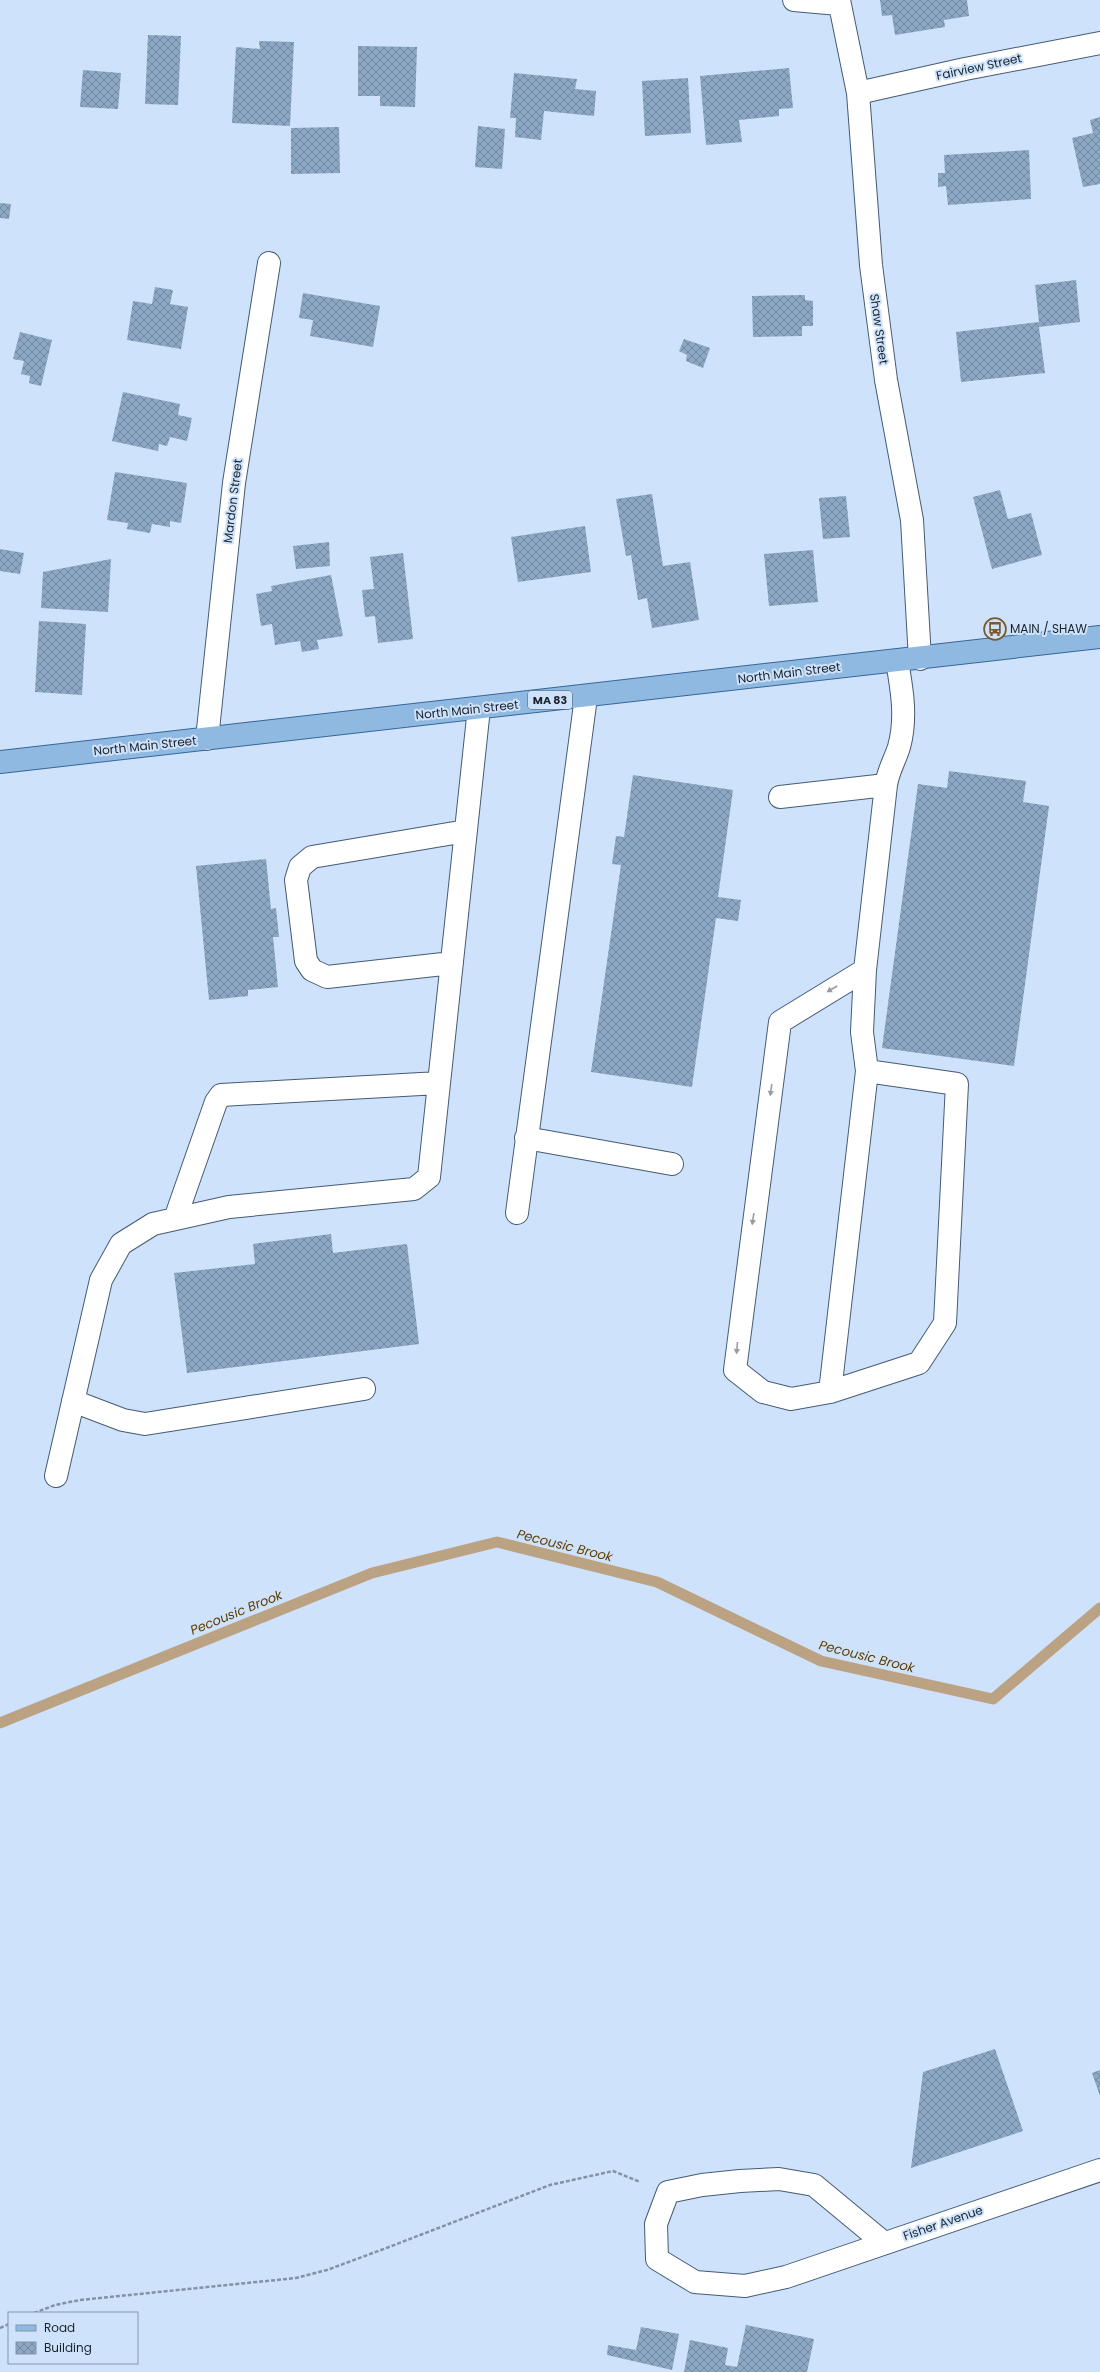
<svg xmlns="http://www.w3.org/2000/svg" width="1100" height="2372" viewBox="0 0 1100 2372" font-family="Poppins,sans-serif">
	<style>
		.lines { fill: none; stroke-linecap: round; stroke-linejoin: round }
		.stream { stroke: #bba283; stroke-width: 11 }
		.building { fill: url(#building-cross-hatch) }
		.minor-casing { stroke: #455b74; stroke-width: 24 }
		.major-casing { stroke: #366696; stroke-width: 24 }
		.path { stroke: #8292a4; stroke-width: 2.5; stroke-dasharray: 4 2; stroke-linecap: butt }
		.minor { stroke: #fff; stroke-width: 22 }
		.major { stroke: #90b9e2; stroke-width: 22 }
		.oneway { fill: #989ca0 }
		.labels { text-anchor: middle; stroke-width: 4; stroke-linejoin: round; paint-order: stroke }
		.shield { fill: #cee3fb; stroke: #4f5d6b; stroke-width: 1 }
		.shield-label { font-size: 11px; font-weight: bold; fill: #19232d }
		.street-label { font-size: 12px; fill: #19232d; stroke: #cee3fb }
		.poi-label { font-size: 12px; fill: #19232d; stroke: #cee3fb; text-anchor: start }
		.water-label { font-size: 13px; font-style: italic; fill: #5e3c01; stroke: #cee3fb }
	</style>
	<defs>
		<pattern id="building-cross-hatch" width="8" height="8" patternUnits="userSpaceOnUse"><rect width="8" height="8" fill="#8ca7c4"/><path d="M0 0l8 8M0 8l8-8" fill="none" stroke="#7288a0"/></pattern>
	</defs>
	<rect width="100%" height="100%" fill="#cee3fb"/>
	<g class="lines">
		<path class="stream" d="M 0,1723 L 372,1573 L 497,1542 L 657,1582 L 821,1661 L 993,1699 L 1100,1608"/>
	</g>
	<path class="building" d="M 880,0 L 967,0 L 969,16 L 944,20 L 945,27 L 895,35 L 892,15 L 882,16 Z
		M 148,35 L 181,36 L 178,105 L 145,104 Z
		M 259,41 L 294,42 L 290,126 L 232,123 L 236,47 L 260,49 Z
		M 358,46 L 417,47 L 415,107 L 380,106 L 380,96 L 358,96 Z
		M 789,68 L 793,108 L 779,109 L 779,116 L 739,120 L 742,142 L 706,145 L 700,76 Z
		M 83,70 L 121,73 L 118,109 L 80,107 Z
		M 514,73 L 577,79 L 575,89 L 596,91 L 594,116 L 544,111 L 541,140 L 515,137 L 516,118 L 510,118 Z
		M 688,78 L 691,133 L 645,136 L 642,81 Z
		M 1100,117 L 1100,184 L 1083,187 L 1072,138 L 1093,133 L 1090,120 Z
		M 478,126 L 505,129 L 502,169 L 475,167 Z
		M 339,127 L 340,173 L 291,174 L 291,128 Z
		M 1029,150 L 1031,199 L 948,205 L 946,186 L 938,187 L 938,173 L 945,173 L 944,155 Z
		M 0,203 L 11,204 L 9,219 L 0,218 Z
		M 1076,280 L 1080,322 L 1039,327 L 1045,373 L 961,382 L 956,332 L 1039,322 L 1035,285 Z
		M 155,287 L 173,290 L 170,304 L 188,307 L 181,349 L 127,340 L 133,301 L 152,304 Z
		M 303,293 L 380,306 L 373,347 L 310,336 L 313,320 L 299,318 Z
		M 805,295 L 805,300 L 813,301 L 813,326 L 802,326 L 802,336 L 753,337 L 752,296 Z
		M 20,332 L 52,340 L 41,386 L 29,383 L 30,376 L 21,374 L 24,361 L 13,359 Z
		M 684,339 L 710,348 L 703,368 L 686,361 L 687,355 L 679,351 Z
		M 123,392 L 180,404 L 178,415 L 192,418 L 187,441 L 170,437 L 167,446 L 159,444 L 158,451 L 112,441 Z
		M 115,472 L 187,483 L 181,523 L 170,521 L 170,527 L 152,524 L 150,533 L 127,529 L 128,523 L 107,520 Z
		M 1000,490 L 1008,519 L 1031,513 L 1042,555 L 992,569 L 973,497 Z
		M 652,494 L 663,566 L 690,562 L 699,620 L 652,628 L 647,598 L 638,600 L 631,555 L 626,556 L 616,499 Z
		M 846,496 L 850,537 L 823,539 L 819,498 Z
		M 585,526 L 591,572 L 518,582 L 511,537 Z
		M 329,542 L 330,566 L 296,569 L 293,546 Z
		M 0,549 L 24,553 L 20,574 L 0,571 Z
		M 813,550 L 818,602 L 769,606 L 764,554 Z
		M 403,553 L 413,639 L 378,643 L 375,616 L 365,617 L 362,590 L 374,589 L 370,557 Z
		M 111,559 L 108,612 L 41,608 L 43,572 Z
		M 331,575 L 343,636 L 317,640 L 319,649 L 302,652 L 300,641 L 275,645 L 272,624 L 261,626 L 256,594 L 272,591 L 271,586 Z
		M 39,621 L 86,624 L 82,695 L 35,692 Z
		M 949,771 L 1026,781 L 1023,802 L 1049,806 L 1014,1066 L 882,1048 L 918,784 L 947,788 Z
		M 633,775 L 733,790 L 718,897 L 741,900 L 738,921 L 716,918 L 692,1087 L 591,1072 L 621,865 L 612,864 L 616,836 L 624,837 Z
		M 266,859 L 271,909 L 276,908 L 279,937 L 273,937 L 278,987 L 248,990 L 248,996 L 209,1000 L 196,866 Z
		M 331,1234 L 333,1253 L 407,1244 L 419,1344 L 187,1373 L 174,1273 L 255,1264 L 253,1244 Z
		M 995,2049 L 1023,2131 L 911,2168 L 923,2072 Z
		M 1100,2070 L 1100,2096 L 1092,2073 Z
		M 746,2325 L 814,2339 L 807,2372 L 684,2372 L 690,2340 L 728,2348 L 725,2365 L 737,2367 Z
		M 641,2327 L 679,2334 L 672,2370 L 607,2355 L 608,2345 L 636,2350 Z"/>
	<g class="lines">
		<g class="minor-casing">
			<path id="minor" d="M 794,0 L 839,4
				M 839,0 L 858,93 L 871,265 L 886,380 L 912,520 L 920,659
				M 858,93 L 965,69 L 1100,43
				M 207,739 L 234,483 L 269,263
				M 780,797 L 886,785
				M 452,963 L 327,977 L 312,970 L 306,961 L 296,880 L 300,867 L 312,857 L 466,831
				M 865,970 L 780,1022 L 735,1370 L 763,1392 L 791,1399 L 830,1392 L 919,1363 L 945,1323 L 957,1084 L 867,1071 L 862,1032 L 865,970 L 886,785 C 888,771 895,760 899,747 C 907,718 902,690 897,661
				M 526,1138 L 672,1164
				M 517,1213 L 586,697
				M 175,1219 L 216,1102 L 221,1095 L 439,1083
				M 830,1392 L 867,1071
				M 73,1401 L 123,1420 L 145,1424 L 364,1389
				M 56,1476 L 101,1280 L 121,1244 L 153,1224 L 229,1207 L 414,1189 L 429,1177 L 479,708
				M 884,2243 L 814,2185 L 779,2179 L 740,2181 L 702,2185 L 668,2192 L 656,2224 L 657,2259 L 695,2282 L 745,2286 L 786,2277 L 1100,2170"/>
		</g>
		<g class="major-casing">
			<path id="major" d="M 0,762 L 1100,637"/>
		</g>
		<path class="path" d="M 34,2313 L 55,2305 L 80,2300 L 296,2278 L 327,2270 L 389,2247 L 550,2185 L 613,2171 L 640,2182
			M 0,2328 L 9,2324"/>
		<use href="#minor" class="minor"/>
		<use href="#major" class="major"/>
	</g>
	<defs><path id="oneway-solid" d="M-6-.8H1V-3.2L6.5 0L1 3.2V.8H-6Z"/></defs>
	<g class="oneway">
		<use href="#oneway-solid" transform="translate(832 989) rotate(150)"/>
		<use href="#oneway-solid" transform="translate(771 1090) rotate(98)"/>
		<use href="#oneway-solid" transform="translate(753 1219) rotate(98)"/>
		<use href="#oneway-solid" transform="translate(737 1348) rotate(95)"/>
	</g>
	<defs>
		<g id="bus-ring" transform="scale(1.15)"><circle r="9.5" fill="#cee3fb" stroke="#795a2f" stroke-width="1.5"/><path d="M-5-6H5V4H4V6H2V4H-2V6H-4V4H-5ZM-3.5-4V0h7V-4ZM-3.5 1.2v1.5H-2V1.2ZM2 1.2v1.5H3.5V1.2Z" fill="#795a2f"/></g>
	</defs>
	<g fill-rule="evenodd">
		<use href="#bus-ring" x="995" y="629"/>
	</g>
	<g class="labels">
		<rect class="shield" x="528" y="691" width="44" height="18" rx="3"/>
		<g class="shield-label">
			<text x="550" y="704">MA 83</text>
		</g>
		<g class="street-label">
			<text transform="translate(979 67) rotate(-12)" y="4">Fairview Street</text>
			<text transform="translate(879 329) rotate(82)" y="4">Shaw Street</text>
			<text transform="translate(233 501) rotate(-83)" y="4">Mardon Street</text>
			<text transform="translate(789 673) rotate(-7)" y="4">North Main Street</text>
			<text transform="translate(467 710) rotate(-6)" y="4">North Main Street</text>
			<text transform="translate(145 746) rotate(-6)" y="4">North Main Street</text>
			<text transform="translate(943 2223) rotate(-19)" y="4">Fisher Avenue</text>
		</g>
		<g class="poi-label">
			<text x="1010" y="633">MAIN / SHAW</text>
		</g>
		<g class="water-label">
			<text transform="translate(565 1545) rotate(14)" y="5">Pecousic Brook</text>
			<text transform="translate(236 1612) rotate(-22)" y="5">Pecousic Brook</text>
			<text transform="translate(867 1656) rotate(14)" y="5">Pecousic Brook</text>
		</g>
	</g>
	<rect x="8" y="2312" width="130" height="52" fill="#cee3fb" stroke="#8696a9"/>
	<rect x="16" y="2325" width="20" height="6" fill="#90b9e2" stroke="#8696a9"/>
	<text x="44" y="2332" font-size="12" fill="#19232d">Road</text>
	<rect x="16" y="2342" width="20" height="12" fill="url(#building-cross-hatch)" stroke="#8696a9"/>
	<text x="44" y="2352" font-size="12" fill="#19232d">Building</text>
</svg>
